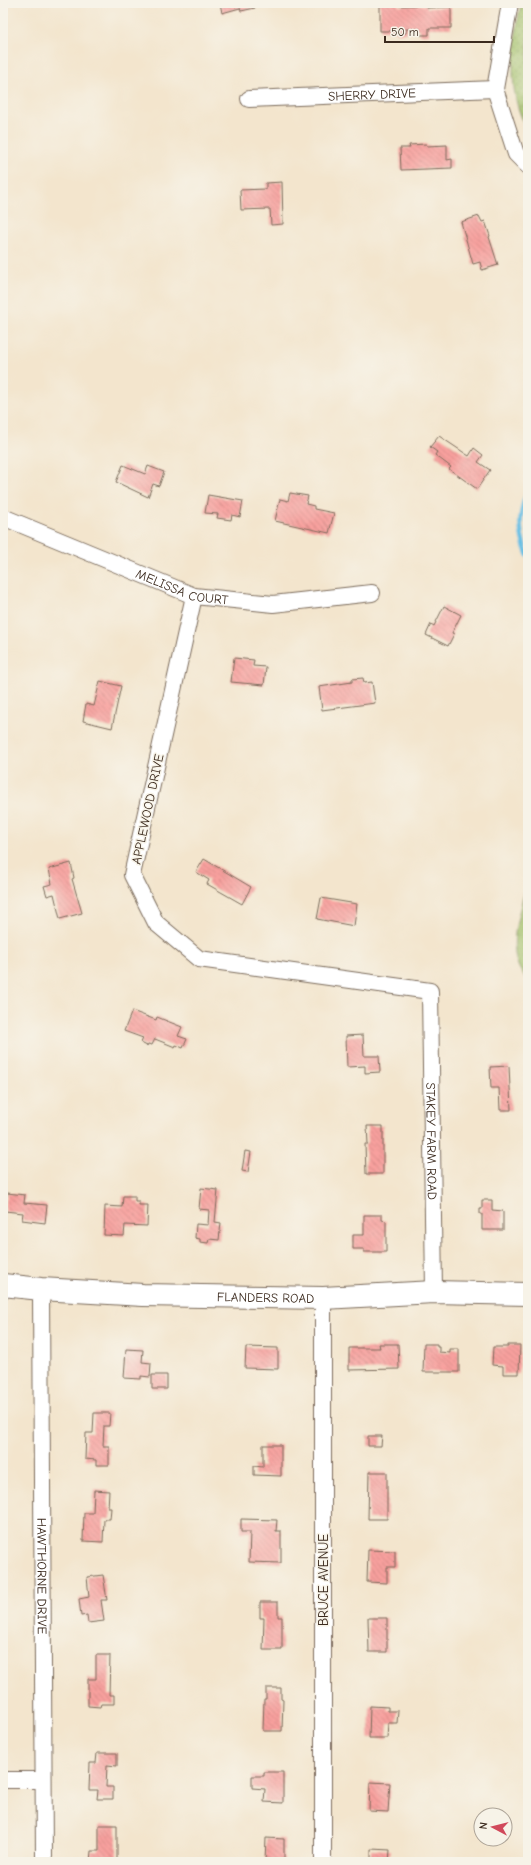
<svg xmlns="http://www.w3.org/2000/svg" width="531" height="1865" viewBox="0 0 531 1865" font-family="'Comic Neue',sans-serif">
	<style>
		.green { fill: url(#green-dots); stroke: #6e7543 }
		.wetland { fill: url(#wetland-marsh); stroke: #6e7543 }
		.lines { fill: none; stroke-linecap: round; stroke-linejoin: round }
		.stream { stroke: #68c0e5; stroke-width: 4.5 }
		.building { fill: url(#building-back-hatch) }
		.street-casing { stroke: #7b6b5b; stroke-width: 18 }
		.secondary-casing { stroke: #7b6b5b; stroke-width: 24 }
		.street { stroke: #fff; stroke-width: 16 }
		.secondary { stroke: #fff; stroke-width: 22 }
		.labels { text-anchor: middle; stroke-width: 3; stroke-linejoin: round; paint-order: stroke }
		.street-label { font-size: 13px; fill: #3b2a1e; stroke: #f7f3e8 }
	</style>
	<defs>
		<pattern id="green-dots" width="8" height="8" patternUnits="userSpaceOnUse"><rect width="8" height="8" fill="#a1c068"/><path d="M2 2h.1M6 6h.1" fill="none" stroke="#849c55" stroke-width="1.8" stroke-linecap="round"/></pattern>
		<pattern id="wetland-marsh" width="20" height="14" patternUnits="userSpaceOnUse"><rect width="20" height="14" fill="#a1c068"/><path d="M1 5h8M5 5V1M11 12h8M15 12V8" fill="none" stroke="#849c55"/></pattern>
		<pattern id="building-back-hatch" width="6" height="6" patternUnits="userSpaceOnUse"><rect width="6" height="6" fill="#f8a09e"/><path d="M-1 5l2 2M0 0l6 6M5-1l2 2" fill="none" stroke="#ca8380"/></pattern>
	</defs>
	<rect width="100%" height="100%" fill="#f7f3e8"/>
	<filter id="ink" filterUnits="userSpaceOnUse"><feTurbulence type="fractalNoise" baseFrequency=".025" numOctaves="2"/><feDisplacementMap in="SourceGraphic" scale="8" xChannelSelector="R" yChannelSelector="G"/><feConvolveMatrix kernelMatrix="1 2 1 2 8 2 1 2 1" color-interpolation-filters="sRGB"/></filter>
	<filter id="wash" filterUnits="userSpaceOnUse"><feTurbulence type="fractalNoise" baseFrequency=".012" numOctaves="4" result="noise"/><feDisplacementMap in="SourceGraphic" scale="16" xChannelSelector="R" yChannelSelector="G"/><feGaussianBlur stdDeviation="0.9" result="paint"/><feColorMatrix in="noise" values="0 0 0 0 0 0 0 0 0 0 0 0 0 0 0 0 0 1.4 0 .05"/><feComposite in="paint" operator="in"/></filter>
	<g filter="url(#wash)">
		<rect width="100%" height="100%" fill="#f3e5cd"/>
		<path class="green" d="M 521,3 L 528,3 L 528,131 C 505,91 513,46 521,3 Z"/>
		<path class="wetland" d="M 528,879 L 528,980 C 501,955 521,909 528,879 Z"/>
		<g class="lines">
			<path class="stream" d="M 528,490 C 518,514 518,532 528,556"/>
		</g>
		<g id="blocks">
			<path class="building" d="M 220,3 L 254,3 L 255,8 L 241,11 L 240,8 L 222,13 Z
				M 380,3 L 398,3 L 399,6 L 427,5 L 427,8 L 451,7 L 451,28 L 429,28 L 429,35 L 420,35 L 420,29 L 406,29 L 406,33 L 397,33 L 397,31 L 380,31 Z
				M 426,144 L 427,146 L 447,145 L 447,160 L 452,159 L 452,168 L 401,170 L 400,148 L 410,148 L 409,145 Z
				M 282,182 L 283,224 L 271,225 L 270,209 L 241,210 L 240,190 L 266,189 L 266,183 Z
				M 479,216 L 482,222 L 485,221 L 490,236 L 489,237 L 498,265 L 482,270 L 480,262 L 473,264 L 461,222 Z
				M 439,436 L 469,456 L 474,448 L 483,455 L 478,462 L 490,470 L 477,489 L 449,469 L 451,467 L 435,455 L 437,452 L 430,447 Z
				M 123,465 L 145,474 L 148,466 L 164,472 L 159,486 L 153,484 L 148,497 L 116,482 Z
				M 290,493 L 308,496 L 306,504 L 314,506 L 314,509 L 334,513 L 329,533 L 275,521 L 280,499 L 288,501 Z
				M 208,495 L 243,501 L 240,517 L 232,515 L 231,520 L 217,518 L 218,514 L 205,513 Z
				M 444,606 L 461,615 L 452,633 L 454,634 L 448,646 L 426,635 L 431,624 L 434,626 Z
				M 234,658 L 254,660 L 253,666 L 266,667 L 264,685 L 231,682 Z
				M 363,678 L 364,683 L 372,682 L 375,703 L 322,710 L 319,687 L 352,682 L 352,679 Z
				M 100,681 L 121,686 L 112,728 L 83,721 L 86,704 L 94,706 Z
				M 204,859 L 251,887 L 242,904 L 207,884 L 209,880 L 196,872 Z
				M 71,863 L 74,878 L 72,879 L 82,913 L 60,919 L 54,894 L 47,896 L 44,886 L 52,884 L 49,869 Z
				M 321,898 L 357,904 L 354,926 L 317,919 Z
				M 132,1011 L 156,1020 L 157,1017 L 182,1027 L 178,1036 L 187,1039 L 183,1048 L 176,1045 L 175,1047 L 155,1039 L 152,1045 L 148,1044 L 147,1046 L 141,1043 L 143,1038 L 124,1031 Z
				M 363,1035 L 364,1056 L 379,1056 L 380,1072 L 365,1073 L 365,1066 L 347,1067 L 346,1036 Z
				M 509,1066 L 511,1110 L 500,1110 L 499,1088 L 491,1088 L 490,1067 Z
				M 367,1126 L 383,1126 L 383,1174 L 366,1174 L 365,1144 L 368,1144 Z
				M 245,1151 L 251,1152 L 248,1172 L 242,1171 Z
				M 201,1188 L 218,1190 L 215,1222 L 221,1223 L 219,1240 L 209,1239 L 208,1243 L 200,1242 L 200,1239 L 195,1238 L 196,1224 L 208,1225 L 209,1210 L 199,1209 Z
				M 7,1193 L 25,1195 L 24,1203 L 47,1205 L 45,1223 L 22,1220 L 23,1213 L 5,1211 Z
				M 123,1196 L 135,1196 L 135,1201 L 139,1201 L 139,1205 L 148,1205 L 147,1226 L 125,1225 L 124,1236 L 104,1235 L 105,1206 L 122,1207 Z
				M 482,1200 L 492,1200 L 492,1210 L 503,1211 L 503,1230 L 482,1230 L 482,1214 L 480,1214 L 480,1209 L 482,1209 Z
				M 364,1215 L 382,1215 L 382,1220 L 386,1221 L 386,1252 L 364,1252 L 364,1249 L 353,1249 L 353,1235 L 364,1235 Z
				M 379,1344 L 398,1344 L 399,1369 L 349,1370 L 349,1348 L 380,1348 Z
				M 424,1344 L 437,1344 L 437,1347 L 439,1347 L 439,1352 L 450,1353 L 450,1349 L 459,1349 L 459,1372 L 423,1372 Z
				M 508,1345 L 520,1345 L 519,1374 L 503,1374 L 503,1366 L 492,1365 L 493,1347 L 508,1347 Z
				M 246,1347 L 278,1348 L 278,1369 L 245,1368 Z
				M 126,1349 L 143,1350 L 142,1362 L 151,1363 L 150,1377 L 141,1376 L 141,1379 L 124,1378 Z
				M 152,1375 L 167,1375 L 167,1389 L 152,1389 Z
				M 94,1413 L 110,1413 L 109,1426 L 104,1426 L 103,1446 L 109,1446 L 109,1465 L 96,1465 L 96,1460 L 85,1459 L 86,1433 L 93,1433 Z
				M 368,1436 L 382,1436 L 381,1446 L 368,1446 Z
				M 263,1445 L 281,1445 L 281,1476 L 254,1475 L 254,1466 L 263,1467 Z
				M 369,1472 L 387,1472 L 387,1519 L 368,1519 Z
				M 94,1490 L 109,1491 L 108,1508 L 111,1508 L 110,1519 L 104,1519 L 103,1542 L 83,1541 L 84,1513 L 93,1513 Z
				M 241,1519 L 277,1520 L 276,1531 L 281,1531 L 281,1563 L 249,1562 L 250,1532 L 241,1532 Z
				M 368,1550 L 395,1551 L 395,1567 L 387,1567 L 387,1583 L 367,1582 Z
				M 103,1575 L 107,1600 L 101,1600 L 104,1621 L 88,1623 L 87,1615 L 81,1616 L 79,1599 L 89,1597 L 87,1577 Z
				M 260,1602 L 278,1602 L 278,1617 L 282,1617 L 282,1650 L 263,1650 L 264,1618 L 260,1618 Z
				M 368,1618 L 387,1618 L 387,1652 L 369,1652 Z
				M 96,1655 L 110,1655 L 109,1695 L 114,1695 L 114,1704 L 101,1704 L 100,1707 L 88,1706 L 88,1679 L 96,1679 Z
				M 266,1688 L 281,1688 L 281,1699 L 283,1700 L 282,1731 L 263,1731 L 264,1699 L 266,1699 Z
				M 370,1706 L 388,1707 L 388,1711 L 398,1711 L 397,1723 L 388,1723 L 387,1738 L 369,1738 Z
				M 97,1753 L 117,1753 L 117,1766 L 107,1765 L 106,1787 L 113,1787 L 113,1799 L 97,1799 L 98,1790 L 89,1790 L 90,1763 L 96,1763 Z
				M 264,1772 L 283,1772 L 283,1803 L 264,1802 L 265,1789 L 252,1788 L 252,1776 L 264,1776 Z
				M 370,1782 L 390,1783 L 388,1812 L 369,1811 Z
				M 99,1825 L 117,1825 L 117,1862 L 90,1862 L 91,1851 L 99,1851 Z
				M 266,1838 L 284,1839 L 284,1862 L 265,1862 Z
				M 371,1849 L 390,1850 L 389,1862 L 371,1862 Z"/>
		</g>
	</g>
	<g filter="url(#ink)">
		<use href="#blocks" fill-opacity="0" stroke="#7b6b5b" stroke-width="1"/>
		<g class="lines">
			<g class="street-casing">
				<g id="street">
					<path d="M 510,3 L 495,89 L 516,154 L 528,166"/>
					<path id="s1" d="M 249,99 L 495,89"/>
					<path id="s2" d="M 3,517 L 194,596 L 273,604 L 372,593"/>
					<path id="s3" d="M 194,596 L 132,875 L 156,923 L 199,959 L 430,991 L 434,1292"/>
					<path id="s4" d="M 41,1289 L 44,1862"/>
					<path d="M 3,1780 L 43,1780"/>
					<path d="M 323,1862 L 323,1298"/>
				</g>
			</g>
			<g class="secondary-casing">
				<g id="secondary">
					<path id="s5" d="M 3,1285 L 41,1289 L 143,1295 L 323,1298 L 434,1292 L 528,1294"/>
				</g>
			</g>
			<use href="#street" class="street"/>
			<use href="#secondary" class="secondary"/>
		</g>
	</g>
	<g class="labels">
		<g class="street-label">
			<text dy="5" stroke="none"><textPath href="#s1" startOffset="123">SHERRY DRIVE</textPath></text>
			<text dy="5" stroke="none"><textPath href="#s2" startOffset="193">MELISSA COURT</textPath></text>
			<text transform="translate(147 809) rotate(-78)" y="5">APPLEWOOD DRIVE</text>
			<text dy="5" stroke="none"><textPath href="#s3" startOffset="779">STAKEY FARM ROAD</textPath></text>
			<text dy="5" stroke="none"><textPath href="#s5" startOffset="263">FLANDERS ROAD</textPath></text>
			<text dy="5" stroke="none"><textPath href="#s4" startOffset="287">HAWTHORNE DRIVE</textPath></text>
			<text transform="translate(323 1580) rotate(-90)" y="5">BRUCE AVENUE</text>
		</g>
	</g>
	<rect width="531" height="1865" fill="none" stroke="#f7f3e8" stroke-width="16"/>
	<g transform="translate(493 1827) rotate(277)"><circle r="19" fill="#f7f3e8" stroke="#aca397"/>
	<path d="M0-3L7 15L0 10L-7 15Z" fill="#d1495b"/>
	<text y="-6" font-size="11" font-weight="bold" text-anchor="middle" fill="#3b2a1e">N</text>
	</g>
	<path d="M385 36v6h109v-6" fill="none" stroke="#3b2a1e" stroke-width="2"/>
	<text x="391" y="36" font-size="12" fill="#3b2a1e" stroke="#f7f3e8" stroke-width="3" paint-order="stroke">50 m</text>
</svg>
